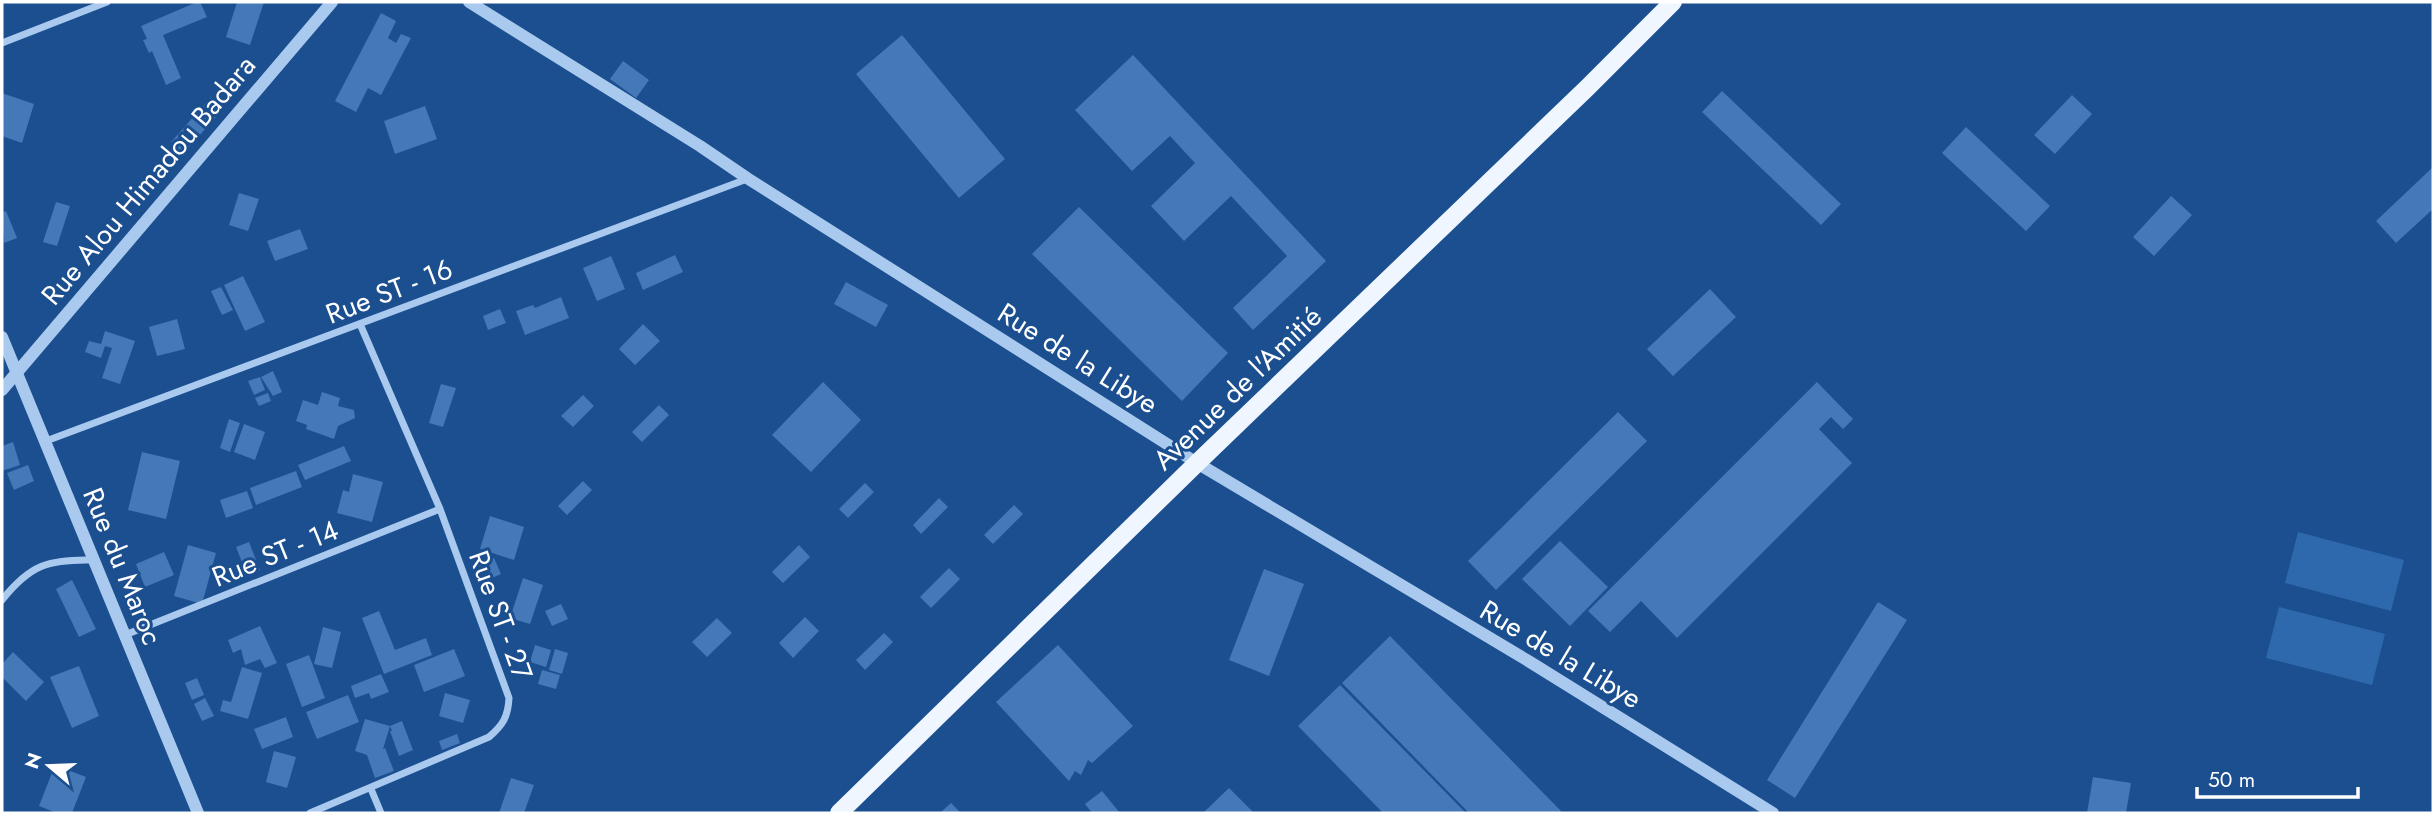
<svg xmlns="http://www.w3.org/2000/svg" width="2435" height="815" viewBox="0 0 2435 815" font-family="Jost,sans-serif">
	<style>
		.green { fill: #2e69ad }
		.building { fill: #4478b7 }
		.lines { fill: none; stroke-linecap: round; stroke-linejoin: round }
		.minor { stroke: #a9c9ee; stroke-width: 7 }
		.tertiary { stroke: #a9c9ee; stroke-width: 12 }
		.primary { stroke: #f0f6ff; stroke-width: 18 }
		.labels { text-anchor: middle; stroke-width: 6; stroke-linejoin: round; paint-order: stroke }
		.street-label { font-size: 28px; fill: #fff; stroke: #1b4f8f }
	</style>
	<rect width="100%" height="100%" fill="#1b4f8f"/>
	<path class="green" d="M 2298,532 L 2404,560 L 2391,611 L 2285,583 Z
		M 2279,607 L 2385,634 L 2372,685 L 2266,658 Z"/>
	<path class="building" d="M 197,2 L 200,2 L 207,17 L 163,35 L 181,78 L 166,85 L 152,51 L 149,53 L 143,40 L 147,39 L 141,26 Z
		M 237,2 L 264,2 L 250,45 L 226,37 Z
		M 381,13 L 396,21 L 388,38 L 396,43 L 401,34 L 411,38 L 381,95 L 368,88 L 356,112 L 335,101 Z
		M 902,35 L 1005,159 L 959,198 L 856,74 Z
		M 1133,55 L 1326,261 L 1253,330 L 1233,308 L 1287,256 L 1231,196 L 1184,241 L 1151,206 L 1195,163 L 1170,136 L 1132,171 L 1075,110 Z
		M 623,61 L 649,80 L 636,98 L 610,79 Z
		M 1722,91 L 1841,204 L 1821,225 L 1702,112 Z
		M 2,93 L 34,104 L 22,143 L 2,136 Z
		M 2072,95 L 2092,114 L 2055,154 L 2034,135 Z
		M 211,97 L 223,109 L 183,154 L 171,142 Z
		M 425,106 L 437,139 L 395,154 L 384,121 Z
		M 1966,127 L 2050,206 L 2026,231 L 1942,153 Z
		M 2433,167 L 2433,209 L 2396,243 L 2376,221 Z
		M 239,193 L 259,199 L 248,231 L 229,225 Z
		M 2171,196 L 2192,215 L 2154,256 L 2133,237 Z
		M 56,202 L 70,206 L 57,246 L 43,242 Z
		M 1079,207 L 1228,353 L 1182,401 L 1032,254 Z
		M 6,211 L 17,238 L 4,243 L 2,213 Z
		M 300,229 L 308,249 L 275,261 L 267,241 Z
		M 675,255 L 683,272 L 643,290 L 636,273 Z
		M 611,256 L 625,289 L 597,301 L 583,268 Z
		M 243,276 L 265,322 L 245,331 L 224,285 Z
		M 846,282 L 888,305 L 876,327 L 834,304 Z
		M 221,287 L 233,310 L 222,315 L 211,291 Z
		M 1710,289 L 1736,317 L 1673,376 L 1647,349 Z
		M 561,297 L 569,318 L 525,335 L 516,311 L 533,305 L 535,308 Z
		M 500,309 L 506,323 L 488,330 L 483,316 Z
		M 177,319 L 185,349 L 157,356 L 149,327 Z
		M 643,324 L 660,341 L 635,365 L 619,349 Z
		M 105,331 L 135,341 L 120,384 L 102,378 L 112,348 L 105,346 L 101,358 L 85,352 L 89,341 L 101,344 Z
		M 273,371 L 282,392 L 273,396 L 261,377 Z
		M 260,377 L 265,390 L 254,395 L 248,381 Z
		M 823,382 L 861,420 L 811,472 L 772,435 Z
		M 1817,382 L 1853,419 L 1843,429 L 1831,417 L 1819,429 L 1852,463 L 1677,638 L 1641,601 L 1610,632 L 1588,611 Z
		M 441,384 L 456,388 L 443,427 L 429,423 Z
		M 322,392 L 340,398 L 338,406 L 354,410 L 355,418 L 338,426 L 334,439 L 306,429 L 307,425 L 296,421 L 303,400 L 318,405 Z
		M 268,393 L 271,401 L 259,406 L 255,398 Z
		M 583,395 L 594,406 L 573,427 L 561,416 Z
		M 659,405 L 669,415 L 642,442 L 632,432 Z
		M 1618,412 L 1647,441 L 1496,590 L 1468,561 Z
		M 229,419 L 240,423 L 230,452 L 220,448 Z
		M 244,424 L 265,432 L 255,460 L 234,452 Z
		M 13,442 L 20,465 L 2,471 L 2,446 Z
		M 344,446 L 351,461 L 305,480 L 298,465 Z
		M 142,452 L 180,461 L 166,519 L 128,510 Z
		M 28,465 L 34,481 L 14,490 L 7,473 Z
		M 296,471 L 302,487 L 256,505 L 250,488 Z
		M 353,474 L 383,482 L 372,522 L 337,513 L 343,490 L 349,492 Z
		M 583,481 L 592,490 L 567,515 L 558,506 Z
		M 865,483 L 874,492 L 848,518 L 839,509 Z
		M 247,491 L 253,508 L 226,518 L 220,500 Z
		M 939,498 L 948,507 L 921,534 L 913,525 Z
		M 1014,505 L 1023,514 L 993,544 L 984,535 Z
		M 490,516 L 524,527 L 514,560 L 480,549 Z
		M 1560,541 L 1608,587 L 1570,626 L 1522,579 Z
		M 249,542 L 260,570 L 247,575 L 236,547 Z
		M 188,545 L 216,553 L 202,604 L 174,596 Z
		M 799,545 L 810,557 L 783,583 L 772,572 Z
		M 164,552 L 174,575 L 145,587 L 136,564 Z
		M 494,558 L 501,574 L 481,583 L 474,566 Z
		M 949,568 L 960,579 L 931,608 L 920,597 Z
		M 1264,569 L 1304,584 L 1269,676 L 1229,660 Z
		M 523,578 L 543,585 L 530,624 L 510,618 Z
		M 72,580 L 96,629 L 79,637 L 56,589 Z
		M 1878,602 L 1907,620 L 1795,798 L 1767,780 Z
		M 561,604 L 568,619 L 552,626 L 545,611 Z
		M 379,611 L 395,650 L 426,638 L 432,655 L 384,674 L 362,618 Z
		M 805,617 L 819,631 L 793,658 L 779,643 Z
		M 717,618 L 732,633 L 707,657 L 692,642 Z
		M 260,626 L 277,663 L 265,668 L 260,659 L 245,665 L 241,649 L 233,653 L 228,640 Z
		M 323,627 L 341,632 L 332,668 L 314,664 Z
		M 884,633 L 893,642 L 865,670 L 856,660 Z
		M 1390,636 L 1561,811 L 1559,813 L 1469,813 L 1342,683 Z
		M 535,645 L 551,650 L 546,667 L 530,662 Z
		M 1058,645 L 1133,726 L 1092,763 L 1088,760 L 1081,775 L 1075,771 L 1069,781 L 996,702 Z
		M 454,649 L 465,676 L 424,692 L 414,665 Z
		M 555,649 L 568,653 L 562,674 L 549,670 Z
		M 13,652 L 44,682 L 26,701 L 2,677 L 2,664 Z
		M 309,655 L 325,698 L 302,707 L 286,664 Z
		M 79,666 L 99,716 L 72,728 L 50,677 Z
		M 242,667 L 262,673 L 248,719 L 220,711 L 223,700 L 231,702 Z
		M 542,670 L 560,675 L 556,689 L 538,684 Z
		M 381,674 L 389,692 L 371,699 L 369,693 L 355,698 L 351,686 Z
		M 197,678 L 204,695 L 192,700 L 185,683 Z
		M 1340,685 L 1466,813 L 1383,813 L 1298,726 Z
		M 445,693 L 470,700 L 463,723 L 439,716 Z
		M 348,695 L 359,722 L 317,739 L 306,712 Z
		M 205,698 L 214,716 L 202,721 L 194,704 Z
		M 286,717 L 293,737 L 262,749 L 254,729 Z
		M 365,719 L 390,726 L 383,749 L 385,748 L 394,771 L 375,778 L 367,755 L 355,751 Z
		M 402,721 L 413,750 L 399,756 L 390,731 L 392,731 L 390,726 Z
		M 457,734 L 460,743 L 442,750 L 439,741 Z
		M 274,751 L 296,757 L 287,788 L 266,782 Z
		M 55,765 L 86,777 L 72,813 L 57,813 L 39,806 Z
		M 2093,777 L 2131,783 L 2126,813 L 2087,813 Z
		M 511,778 L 534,785 L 524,813 L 499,813 Z
		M 1229,788 L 1254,813 L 1203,813 Z
		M 1102,791 L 1120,813 L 1092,813 L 1085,804 Z
		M 951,803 L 961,813 L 940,813 Z"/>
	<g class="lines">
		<path class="minor" d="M 2,43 L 107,2
			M 46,441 L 747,179
			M 2,600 C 30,565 48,559 93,560
			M 125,635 L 440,509
			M 371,789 L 381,813
			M 310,813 L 489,737 C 503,725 508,717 509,698 L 440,509 L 360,324"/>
		<path class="tertiary" d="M 469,2 L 700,146 L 747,178 L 1197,463 L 1530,662 L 1773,813
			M 2,337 L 198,813
			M 2,390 L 332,2"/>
		<path class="primary" d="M 839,813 L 1197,463 L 1587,88 L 1673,2"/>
	</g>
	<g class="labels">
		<g class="street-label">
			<text transform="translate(148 180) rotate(-50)" y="10">Rue Alou Himadou Badara</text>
			<text transform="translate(389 291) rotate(-21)" y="10">Rue ST - 16</text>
			<text transform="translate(1078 358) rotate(32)" y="10">Rue de la Libye</text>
			<text transform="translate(1237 388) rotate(-44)" y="10">Avenue de l'Amitié</text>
			<text transform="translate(275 553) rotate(-22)" y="10">Rue ST - 14</text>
			<text transform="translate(123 566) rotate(68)" y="10">Rue du Maroc</text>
			<text transform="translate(501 615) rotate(70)" y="10">Rue ST - 27</text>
			<text transform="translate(1561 654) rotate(31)" y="10">Rue de la Libye</text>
		</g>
	</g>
	<rect width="2435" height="815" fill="none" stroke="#ffffff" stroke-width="7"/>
	<g transform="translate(49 766) rotate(289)" stroke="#1b4f8f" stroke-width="5" paint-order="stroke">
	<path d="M0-5L12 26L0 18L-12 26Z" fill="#ffffff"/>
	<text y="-10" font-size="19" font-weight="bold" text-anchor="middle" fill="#ffffff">N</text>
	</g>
	<path d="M2197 787v10h161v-10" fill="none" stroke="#ffffff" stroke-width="3.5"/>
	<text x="2208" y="787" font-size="21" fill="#ffffff" stroke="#1b4f8f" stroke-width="5" paint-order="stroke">50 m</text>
</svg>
